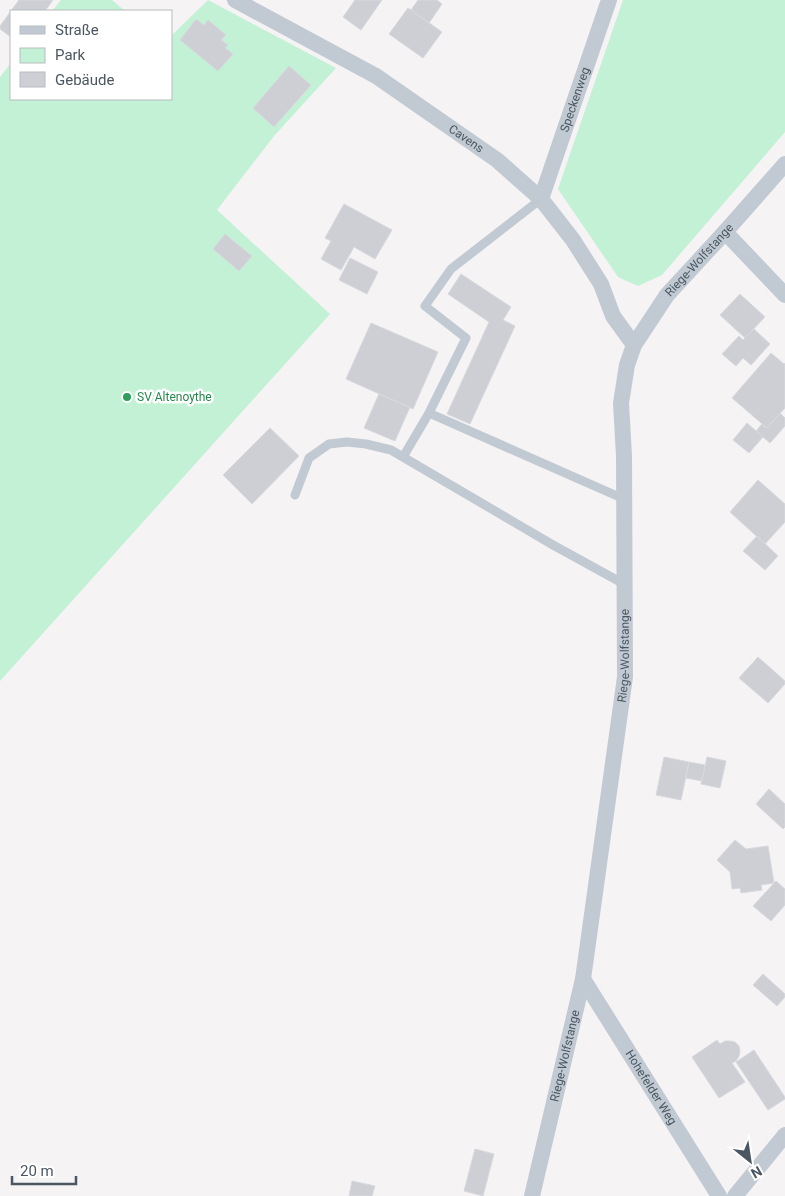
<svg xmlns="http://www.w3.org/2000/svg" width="785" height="1196" viewBox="0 0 785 1196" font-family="Roboto,sans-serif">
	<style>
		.green { fill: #c3f1d5 }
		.building { fill: #cdcfd5; stroke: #d7d9de }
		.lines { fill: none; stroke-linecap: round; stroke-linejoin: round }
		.service { stroke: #c1cad2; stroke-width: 9 }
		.minor { stroke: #c1cad2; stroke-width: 16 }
		.leisure-dot { fill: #2e9e5b; stroke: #fff; stroke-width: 2 }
		.labels { text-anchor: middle; stroke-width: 5; stroke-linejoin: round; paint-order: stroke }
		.street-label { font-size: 12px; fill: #4a5661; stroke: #fff }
		.leisure-label { font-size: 12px; fill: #27864d; stroke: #fff; text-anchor: start }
	</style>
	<rect width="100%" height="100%" fill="#f5f3f3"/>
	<path class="green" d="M 61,0 L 112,0 L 125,11 L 52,11 Z
		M 208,0 L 336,68 L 274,136 L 217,210 L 330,314 L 0,681 L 0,77 L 11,63 L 11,99 L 171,99 L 171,36 Z
		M 623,0 L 785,0 L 785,132 L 662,275 L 638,286 L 618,277 L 558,189 Z"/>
	<path class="building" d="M 19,0 L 53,0 L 45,11 L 11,11 L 11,37 L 0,29 L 0,26 Z
		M 355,0 L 382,0 L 361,30 L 343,17 Z
		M 418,0 L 437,0 L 442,4 L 429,23 L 411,10 Z
		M 408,8 L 442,32 L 423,58 L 389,34 Z
		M 196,19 L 204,25 L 208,20 L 226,35 L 221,40 L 228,45 L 225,48 L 233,54 L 218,71 L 180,40 Z
		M 289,66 L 311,85 L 274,127 L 253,108 Z
		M 344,204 L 392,230 L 375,259 L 354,247 L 341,270 L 321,259 L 331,241 L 325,238 Z
		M 225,234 L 252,256 L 239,271 L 213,249 Z
		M 350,258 L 378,272 L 367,294 L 339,280 Z
		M 461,274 L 511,307 L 503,320 L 515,326 L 470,424 L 447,414 L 489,322 L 448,294 Z
		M 740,294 L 765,317 L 745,338 L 720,315 Z
		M 371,323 L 438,352 L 413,409 L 346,379 Z
		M 754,329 L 770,344 L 751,365 L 743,358 L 736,366 L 722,354 L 739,336 L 743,340 Z
		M 771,353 L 784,364 L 785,363 L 785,408 L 767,428 L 732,398 Z
		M 379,394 L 410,407 L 395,441 L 364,428 Z
		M 780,413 L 785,418 L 785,426 L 770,443 L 756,431 L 762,424 L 767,428 Z
		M 747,423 L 763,437 L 749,453 L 733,440 Z
		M 270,428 L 299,456 L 252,504 L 223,475 Z
		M 758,480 L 785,504 L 785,522 L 765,544 L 730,512 Z
		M 757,536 L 778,556 L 765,570 L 743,551 Z
		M 758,657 L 785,681 L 785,684 L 768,703 L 739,678 Z
		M 664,757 L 689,762 L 681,800 L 656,795 Z
		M 707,757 L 726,761 L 720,788 L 701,784 Z
		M 689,762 L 705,765 L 702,781 L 686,778 Z
		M 769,789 L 785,804 L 785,827 L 783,829 L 756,804 Z
		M 735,840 L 746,849 L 768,846 L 774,883 L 761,885 L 762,890 L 741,893 L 740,888 L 732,889 L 730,872 L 717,860 Z
		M 776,881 L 785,889 L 785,905 L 771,921 L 753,906 Z
		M 763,974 L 785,994 L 785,997 L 777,1006 L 753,985 Z
		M 717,1040 L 720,1044 L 725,1041 L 730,1041 L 735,1042 L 739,1046 L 740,1051 L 739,1056 L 736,1061 L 732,1063 L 745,1082 L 719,1098 L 692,1057 Z
		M 754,1050 L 785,1097 L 785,1099 L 768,1110 L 736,1062 Z
		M 475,1149 L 494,1154 L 483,1196 L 464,1191 Z
		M 352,1181 L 375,1186 L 372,1196 L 349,1196 Z"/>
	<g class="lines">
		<path class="service" d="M 541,199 L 451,269 L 425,306 L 466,338 L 429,413 L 624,499
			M 403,457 L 429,413
			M 295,495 L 309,458 L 329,444 L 347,442 L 366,444 L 391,450 L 553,545 L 624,584"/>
		<g class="minor">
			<path id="s1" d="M 235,0 L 376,76 L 497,160 L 541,199 L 573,240 L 601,284 L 613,316 L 634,345"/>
			<path id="s2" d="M 541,199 L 609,0"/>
			<path d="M 725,232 L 785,295"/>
			<path id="s3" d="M 583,979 L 719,1196"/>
			<path id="s4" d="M 532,1196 L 583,979 L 625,677 L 624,456 L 621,403 L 627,365 L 634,345 L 667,295 L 725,232 L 785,164"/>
			<path d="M 735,1196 L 785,1135"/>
		</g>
	</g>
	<circle class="leisure-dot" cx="127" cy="397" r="5"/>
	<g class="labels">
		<g class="street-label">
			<text dy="4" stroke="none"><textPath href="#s2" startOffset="105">Speckenweg</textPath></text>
			<text dy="4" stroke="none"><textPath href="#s1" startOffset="270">Cavens</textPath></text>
			<text dy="4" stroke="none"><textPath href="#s4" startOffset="969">Riege-Wolfstange</textPath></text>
			<text dy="4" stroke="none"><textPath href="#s4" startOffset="549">Riege-Wolfstange</textPath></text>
			<text dy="4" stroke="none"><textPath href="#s4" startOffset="144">Riege-Wolfstange</textPath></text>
			<text dy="4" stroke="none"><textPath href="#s3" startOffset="128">Hohefelder Weg</textPath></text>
		</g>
		<g class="leisure-label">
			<text x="137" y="401">SV Altenoythe</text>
		</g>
	</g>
	<rect x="10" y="10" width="162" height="90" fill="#ffffff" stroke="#b7bbc0"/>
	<rect x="20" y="26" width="25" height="8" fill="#c1cad2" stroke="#b7bbc0"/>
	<text x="55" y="35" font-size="15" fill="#4a5661">Straße</text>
	<rect x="20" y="48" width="25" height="15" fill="#c3f1d5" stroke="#b7bbc0"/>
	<text x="55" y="60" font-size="15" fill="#4a5661">Park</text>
	<rect x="20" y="72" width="25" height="15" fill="#cdcfd5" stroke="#b7bbc0"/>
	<text x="55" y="85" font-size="15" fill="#4a5661">Gebäude</text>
	<g transform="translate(750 1161) rotate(150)" stroke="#ffffff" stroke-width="4" paint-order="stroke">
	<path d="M0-4L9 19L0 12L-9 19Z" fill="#4a5661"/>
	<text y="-8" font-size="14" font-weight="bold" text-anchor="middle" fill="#4a5661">N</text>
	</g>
	<path d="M12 1176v8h64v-8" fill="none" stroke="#4a5661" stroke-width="2.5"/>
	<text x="20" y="1176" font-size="15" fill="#4a5661" stroke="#ffffff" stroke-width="4" paint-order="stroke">20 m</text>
</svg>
